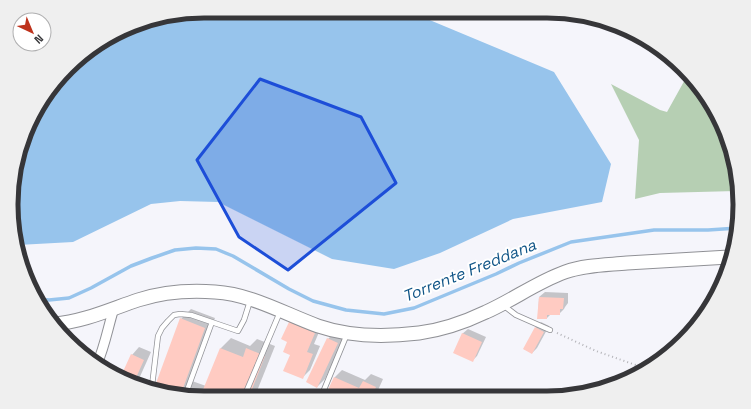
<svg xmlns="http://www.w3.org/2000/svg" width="751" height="409" viewBox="0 0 751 409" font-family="'Space Grotesk',sans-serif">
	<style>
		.green { fill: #b6cfb3 }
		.water { fill: #97c4ec }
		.shadow { fill: #0003 }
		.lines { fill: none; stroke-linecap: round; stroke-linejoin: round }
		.stream { stroke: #97c4ec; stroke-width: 3.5 }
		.building { fill: #ffcbc2 }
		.service-casing { stroke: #909196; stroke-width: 6 }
		.minor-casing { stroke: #909196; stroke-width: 11 }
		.secondary-casing { stroke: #909196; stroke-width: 15 }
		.path { stroke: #b3b3b8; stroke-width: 2; stroke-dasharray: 1 3; stroke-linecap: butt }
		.service { stroke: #fff; stroke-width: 4.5 }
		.minor { stroke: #fff; stroke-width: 9 }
		.secondary { stroke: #fff; stroke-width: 13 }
		.marked { fill: #1d4ed8; fill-opacity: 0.2; stroke: #1d4ed8; stroke-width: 3; stroke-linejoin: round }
		.labels { text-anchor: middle; stroke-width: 4; stroke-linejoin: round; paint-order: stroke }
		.water-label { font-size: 16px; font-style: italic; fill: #0f5486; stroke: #fff }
		.rim { fill: none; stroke: #363639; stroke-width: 5 }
	</style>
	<rect width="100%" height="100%" fill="#f5f5fb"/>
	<path class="green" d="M 687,76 L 700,87 L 733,154 L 736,191 L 660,193 L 635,199 L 639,140 L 611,84 L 660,110 L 667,112 Z"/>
	<path class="water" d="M 205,11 L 408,11 L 554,72 L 611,164 L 602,202 L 513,219 L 440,253 L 394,269 L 332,259 L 218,202 L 180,201 L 151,204 L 73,242 L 18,245 L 11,217 L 18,155 L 43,97 L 87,51 L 142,21 Z"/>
	<path class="shadow" d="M 545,292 L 568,293 L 568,303 L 565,307 L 564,309 L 559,314 L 551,314 L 547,318 L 538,318 L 539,297 Z
		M 191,309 L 215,318 L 192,381 L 206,386 L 221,348 L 231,338 L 250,346 L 257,339 L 275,346 L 255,396 L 253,397 L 192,398 L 156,387 L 181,319 Z
		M 297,315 L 322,325 L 314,344 L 320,346 L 310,370 L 302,378 L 291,354 L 288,341 L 290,323 Z
		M 541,322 L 549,326 L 537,348 L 532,353 L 524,349 L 536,327 Z
		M 468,329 L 486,337 L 477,356 L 472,361 L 462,334 Z
		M 336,331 L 345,336 L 325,379 L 317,387 L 328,339 Z
		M 139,347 L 151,352 L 138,381 L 122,376 L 132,355 Z
		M 342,370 L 365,380 L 371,374 L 383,379 L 375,397 L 331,397 L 334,378 Z"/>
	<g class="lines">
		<path class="stream" d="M 38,299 L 49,300 L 69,298 L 91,288 L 131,266 L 152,258 L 175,250 L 196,248 L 216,249 L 233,256 L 289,289 L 313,301 L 346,310 L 384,314 L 414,308 L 496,274 L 519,263 L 571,242 L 654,230 L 708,230 L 738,228"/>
	</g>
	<path class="building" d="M 539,297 L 564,298 L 563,309 L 560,309 L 560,315 L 547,315 L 547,319 L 537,319 Z
		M 180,318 L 205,328 L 182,391 L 200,397 L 220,348 L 243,357 L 246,348 L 265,356 L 249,397 L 192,398 L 155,386 Z
		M 289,322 L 315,333 L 307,352 L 313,354 L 303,379 L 283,371 L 290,355 L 283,352 L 287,342 L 281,339 Z
		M 535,327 L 544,332 L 532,354 L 523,349 Z
		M 462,333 L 482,342 L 473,362 L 453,353 Z
		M 327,338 L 338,343 L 317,388 L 306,382 Z
		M 131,354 L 144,360 L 135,380 L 121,376 Z
		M 334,377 L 359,388 L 363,381 L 376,387 L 372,397 L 330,397 L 331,396 L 326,394 Z"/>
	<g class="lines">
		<g class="service-casing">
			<path id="service" d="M 503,305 L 516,315 L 550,330
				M 152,386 L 158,336 L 162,328 L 168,321 L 174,315 L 180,314 L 191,315 L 238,331 L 244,320 L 250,301
				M 185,396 L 212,322
				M 244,397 L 280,312
				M 321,397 L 347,334"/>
		</g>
		<g class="minor-casing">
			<path id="minor" d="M 97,364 C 105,346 108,327 114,308"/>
		</g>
		<g class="secondary-casing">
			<path id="secondary" d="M 54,324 C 83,322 111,309 138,300 C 163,292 189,290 215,292 C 251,294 285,314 318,326 C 350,337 386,337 419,333 C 442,330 465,322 486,312 C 513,300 537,282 565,272 C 585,265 606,265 627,263 C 661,261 695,259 729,257"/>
		</g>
		<path class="path" d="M 557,333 L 596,351 L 647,369"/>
		<use href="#service" class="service"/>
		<use href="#minor" class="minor"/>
		<use href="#secondary" class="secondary"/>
	</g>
	<path class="marked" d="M 260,79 L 361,117 L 396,183 L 288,270 L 239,237 L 197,160 Z"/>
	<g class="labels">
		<g class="water-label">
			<text transform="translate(469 270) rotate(-22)" y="6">Torrente Freddana</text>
		</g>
	</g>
	<path d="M0 0H751V409H0ZM204 18H547A186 186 0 0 1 733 204V205A186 186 0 0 1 547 391H204A186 186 0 0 1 18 205V204A186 186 0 0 1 204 18Z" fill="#efefef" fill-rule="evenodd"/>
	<path class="rim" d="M204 18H547A186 186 0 0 1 733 204V205A186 186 0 0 1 547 391H204A186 186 0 0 1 18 205V204A186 186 0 0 1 204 18Z"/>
	<g transform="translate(32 32) rotate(136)"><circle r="19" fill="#ffffff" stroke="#afafb0"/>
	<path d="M0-3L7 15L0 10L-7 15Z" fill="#be321c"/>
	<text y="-6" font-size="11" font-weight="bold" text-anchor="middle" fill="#363639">N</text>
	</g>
</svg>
